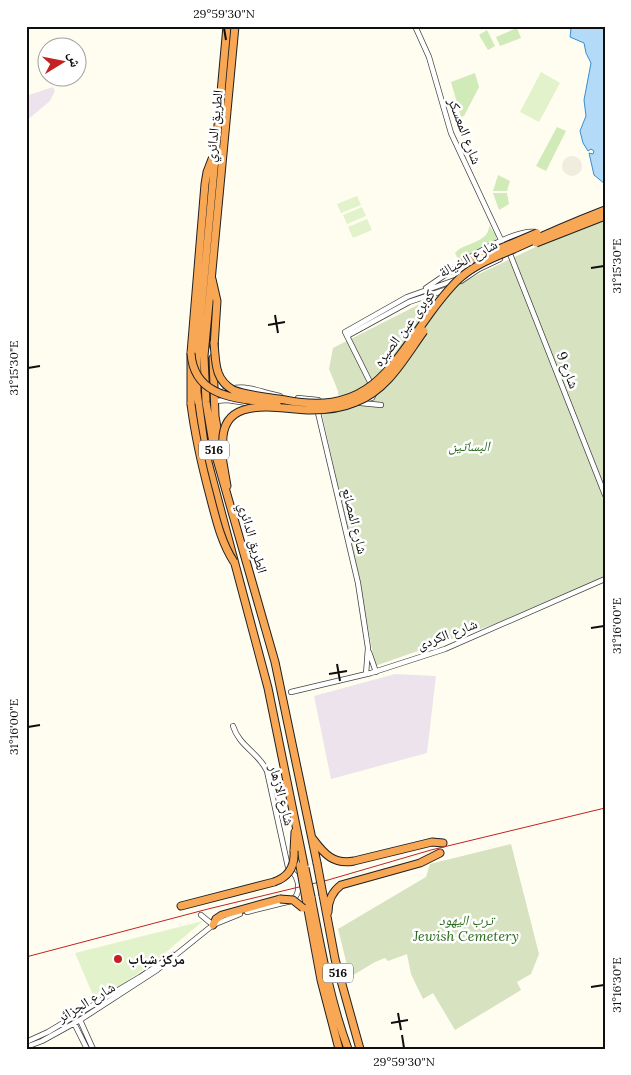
<svg xmlns="http://www.w3.org/2000/svg" width="631" height="1075" viewBox="0 0 631 1075" font-family="Lora,'Noto Naskh Arabic',serif">
	<style>
		.industrial { fill: #ede3ed }
		.green { fill: #d0ebb8 }
		.cemetery { fill: #d6e2c0 }
		.pitch { fill: #e2f2ca }
		.plaza { fill: #f0ecde }
		.water { fill: #b3dbf8; stroke: #388dd1 }
		.lines { fill: none; stroke-linecap: round; stroke-linejoin: round }
		.minor-casing { stroke: #424242; stroke-width: 6 }
		.highway-casing { stroke: #202020; stroke-width: 9 }
		.minor { stroke: #fff; stroke-width: 4.5 }
		.highway { stroke: #f8a755; stroke-width: 7 }
		.rail { stroke: #c32223; stroke-width: 1 }
		.highway-bridge-casing { stroke: #202020; stroke-width: 9; stroke-linecap: butt }
		.highway-bridge { stroke: #f8a755; stroke-width: 7 }
		.ticks { fill: none; stroke: #0f0f0f; stroke-width: 2 }
		.poi-dot { fill: #c32223; stroke: #fff; stroke-width: 2 }
		.labels { text-anchor: middle; stroke-width: 5; stroke-linejoin: round; paint-order: stroke }
		.shield { fill: #fff; stroke: #575757; stroke-width: 1 }
		.shield-label { font-size: 12px; font-weight: bold; fill: #0f0f0f }
		.street-label { font-size: 14px; fill: #0f0f0f; stroke: #fff }
		.park-label { font-size: 14px; font-style: italic; fill: #29691c; stroke: #fff }
		.poi-label { font-size: 14px; font-weight: bold; fill: #0f0f0f; stroke: #fff; text-anchor: start }
		.neatline { fill: none; stroke: #0f0f0f; stroke-width: 2 }
		.ticks-label { font-size: 12px; text-anchor: middle; fill: #0f0f0f }
	</style>
	<rect width="100%" height="100%" fill="#fffdf0"/>
	<path class="industrial" d="M 53,87 L 55,91 L 50,101 L 26,121 L 26,96 Z
		M 395,674 L 436,676 L 427,753 L 331,779 L 314,696 Z"/>
	<path class="green" d="M 517,28 L 521,38 L 500,46 L 496,37 Z
		M 487,30 L 495,46 L 488,50 L 479,35 Z
		M 475,73 L 479,87 L 464,116 L 461,117 L 451,82 Z
		M 557,127 L 566,131 L 546,171 L 536,166 Z
		M 498,175 L 510,181 L 507,191 L 493,191 Z
		M 493,193 L 507,193 L 509,204 L 499,210 Z
		M 489,225 L 496,236 L 496,241 L 459,261 L 455,253 L 458,250 C 468,243 490,241 489,225 Z"/>
	<path class="cemetery" d="M 605,220 L 605,577 L 503,621 L 375,666 L 362,594 L 320,405 L 339,405 L 338,391 L 329,369 L 333,348 L 481,273 L 544,243 Z
		M 511,844 L 539,954 L 531,974 L 517,982 L 521,990 L 455,1030 L 433,993 L 423,999 L 411,974 L 407,954 L 388,961 L 385,958 L 375,962 L 350,977 L 338,929 L 426,877 L 430,864 Z"/>
	<path class="pitch" d="M 541,72 L 560,83 L 539,122 L 520,112 Z
		M 357,196 L 361,205 L 341,213 L 337,204 Z
		M 362,207 L 366,216 L 347,224 L 343,215 Z
		M 367,219 L 372,230 L 353,238 L 348,227 Z
		M 203,921 L 152,964 L 96,1002 L 75,953 Z"/>
	<path class="plaza" d="M562 166a10 10 0 1 1 20 0a10 10 0 1 1-20 0Z"/>
	<path class="water" d="M 567,26 L 605,26 L 605,184 L 594,175 L 589,153 L 593,154 L 594,151 L 591,149 L 588,151 L 583,143 L 580,131 L 586,116 L 584,100 L 591,63 L 586,53 L 584,43 L 570,37 L 571,29 L 567,28 Z"/>
	<g class="lines">
		<g class="minor-casing">
			<path id="minor" d="M 415,26 L 429,57 L 451,133 L 502,242
				M 510,254 L 605,495
				M 467,259 C 482,250 519,229 536,232
				M 461,281 L 479,269 L 500,259
				M 426,288 L 461,264
				M 347,336 L 409,302 L 448,289
				M 220,393 C 244,381 257,392 280,396
				M 298,398 L 318,400
				M 366,399 L 372,398 L 375,392 L 345,332 L 407,297 L 455,280
				M 315,400 L 358,583 L 368,648 L 366,674
				M 215,401 L 227,400 L 254,404
				M 340,401 L 381,405
				M 369,652 L 376,672
				M 291,692 L 371,673 L 445,649 L 605,579
				M 233,726 C 239,746 259,753 267,771 L 288,867 C 290,871 294,873 296,877 C 300,886 299,896 291,901 L 247,912
				M 201,915 L 213,925
				M 80,1020 L 93,1049
				M 74,1023 L 87,1049
				M 26,1042 L 48,1032 L 140,977 L 173,955
				M 26,1047 L 42,1041 L 80,1020 L 157,970 L 213,925 L 240,914"/>
		</g>
		<g class="highway-casing">
			<path id="highway" d="M 227,26 L 197,357 L 197,392 L 205,451 L 268,688 L 304,865
				M 235,26 L 204,356 L 206,402 L 214,449 L 275,662 L 317,863
				M 460,264 L 480,257
				M 212,279 L 217,301 L 214,347
				M 213,358 L 215,416 L 227,486
				M 191,404 L 191,353 L 205,184 L 207,172 L 212,159
				M 313,839 C 324,854 334,865 354,861 L 432,842 L 443,843
				M 294,851 L 295,832
				M 323,895 L 335,959 L 360,1049
				M 311,897 C 321,949 330,1000 348,1049
				M 306,899 L 321,980 L 339,1049
				M 181,906 L 274,882
				M 328,912 C 328,900 332,892 341,885 L 420,863 L 440,853
				M 213,925 L 216,919 L 222,915 L 280,899"/>
		</g>
		<use href="#minor" class="minor"/>
		<use href="#highway" class="highway"/>
		<path class="rail" d="M 26,957 L 208,909 L 328,880 L 431,850 L 605,808"/>
		<g class="highway-bridge-casing">
			<path id="highway-bridge" d="M 536,243 L 605,216
				M 480,257 L 537,233
				M 214,343 C 216,362 214,379 233,390 C 249,396 268,397 285,400 C 368,416 388,371 431,312 C 440,300 449,288 460,278 C 476,264 495,257 514,249 C 544,235 574,222 605,210
				M 191,353 C 194,400 241,398 277,404
				M 191,404 C 195,436 202,466 210,496 C 216,519 221,542 234,562
				M 223,448 C 218,393 276,409 311,410 C 326,410 342,408 356,402 C 388,390 405,357 424,331
				M 317,863 L 323,895
				M 300,866 L 306,899
				M 305,868 L 311,897
				M 274,882 C 289,877 295,866 294,851
				M 280,899 L 293,900 L 303,908"/>
		</g>
		<use href="#highway-bridge" class="highway-bridge"/>
	</g>
	<path class="ticks" d="M 224,28 L 226,40M 591,268 L 604,266M 275,315 L 278,333M 268,325 L 285,322M 28,368 L 40,366M 591,628 L 604,626M 337,664 L 340,681M 329,674 L 347,671M 28,727 L 40,725M 591,987 L 604,985M 398,1013 L 401,1030M 391,1023 L 408,1020M 402,1035 L 404,1048"/>
	<circle class="poi-dot" cx="118" cy="959" r="5"/>
	<g class="labels">
		<g class="shield">
			<rect x="199" y="440.5" width="30" height="19" rx="4"/>
			<rect x="323" y="963.5" width="30" height="19" rx="4"/>
		</g>
		<g class="shield-label">
			<text x="214" y="454">516</text>
			<text x="338" y="977">516</text>
		</g>
		<g class="street-label">
			<text transform="translate(214 126) rotate(-84)" y="5">الطريق الدائري</text>
			<text transform="translate(465 131) rotate(69)" y="5">شارع المعسكر</text>
			<text transform="translate(468 258) rotate(-28)" y="5">شارع الخيالة</text>
			<text transform="translate(404 328) rotate(-53)" y="5">كوبرى عين الصيره</text>
			<text transform="translate(568 370) rotate(69)" y="5">شارع 9</text>
			<text transform="translate(355 521) rotate(76)" y="5">شارع المصانع</text>
			<text transform="translate(253 538) rotate(74)" y="5">الطريق الدائري</text>
			<text transform="translate(447 634) rotate(-21)" y="5">شارع الكردى</text>
			<text transform="translate(282 795) rotate(75)" y="5">شارع الازهار</text>
			<text transform="translate(86 1002) rotate(-31)" y="5">شارع الجزائر</text>
		</g>
		<g class="park-label">
			<text x="469" y="451">البساتين</text>
			<text x="466" y="925">ترب اليهود<tspan x="466" dy="16">Jewish Cemetery</tspan></text>
		</g>
		<g class="poi-label">
			<text x="128" y="964">مركز شباب</text>
		</g>
	</g>
	<rect width="631" height="1075" fill="none" stroke="#ffffff" stroke-width="55"/>
	<g transform="translate(62 62) rotate(80)"><circle r="24" fill="#ffffff" stroke="#9f9f9f"/>
	<path d="M0-4L9 19L0 12L-9 19Z" fill="#c32223"/>
	<text y="-8" font-size="14" font-weight="bold" text-anchor="middle" fill="#0f0f0f">ش</text>
	</g>
	<rect x="28" y="28" width="576" height="1020" class="neatline"/>
	<g class="ticks-label">
		<text x="224" y="18">29°59'30"N</text>
		<text transform="translate(617 266) rotate(-90)" y="4">31°15'30"E</text>
		<text transform="translate(14 368) rotate(-90)" y="4">31°15'30"E</text>
		<text transform="translate(617 626) rotate(-90)" y="4">31°16'00"E</text>
		<text transform="translate(14 727) rotate(-90)" y="4">31°16'00"E</text>
		<text transform="translate(617 985) rotate(-90)" y="4">31°16'30"E</text>
		<text x="404" y="1066">29°59'30"N</text>
	</g>
</svg>
